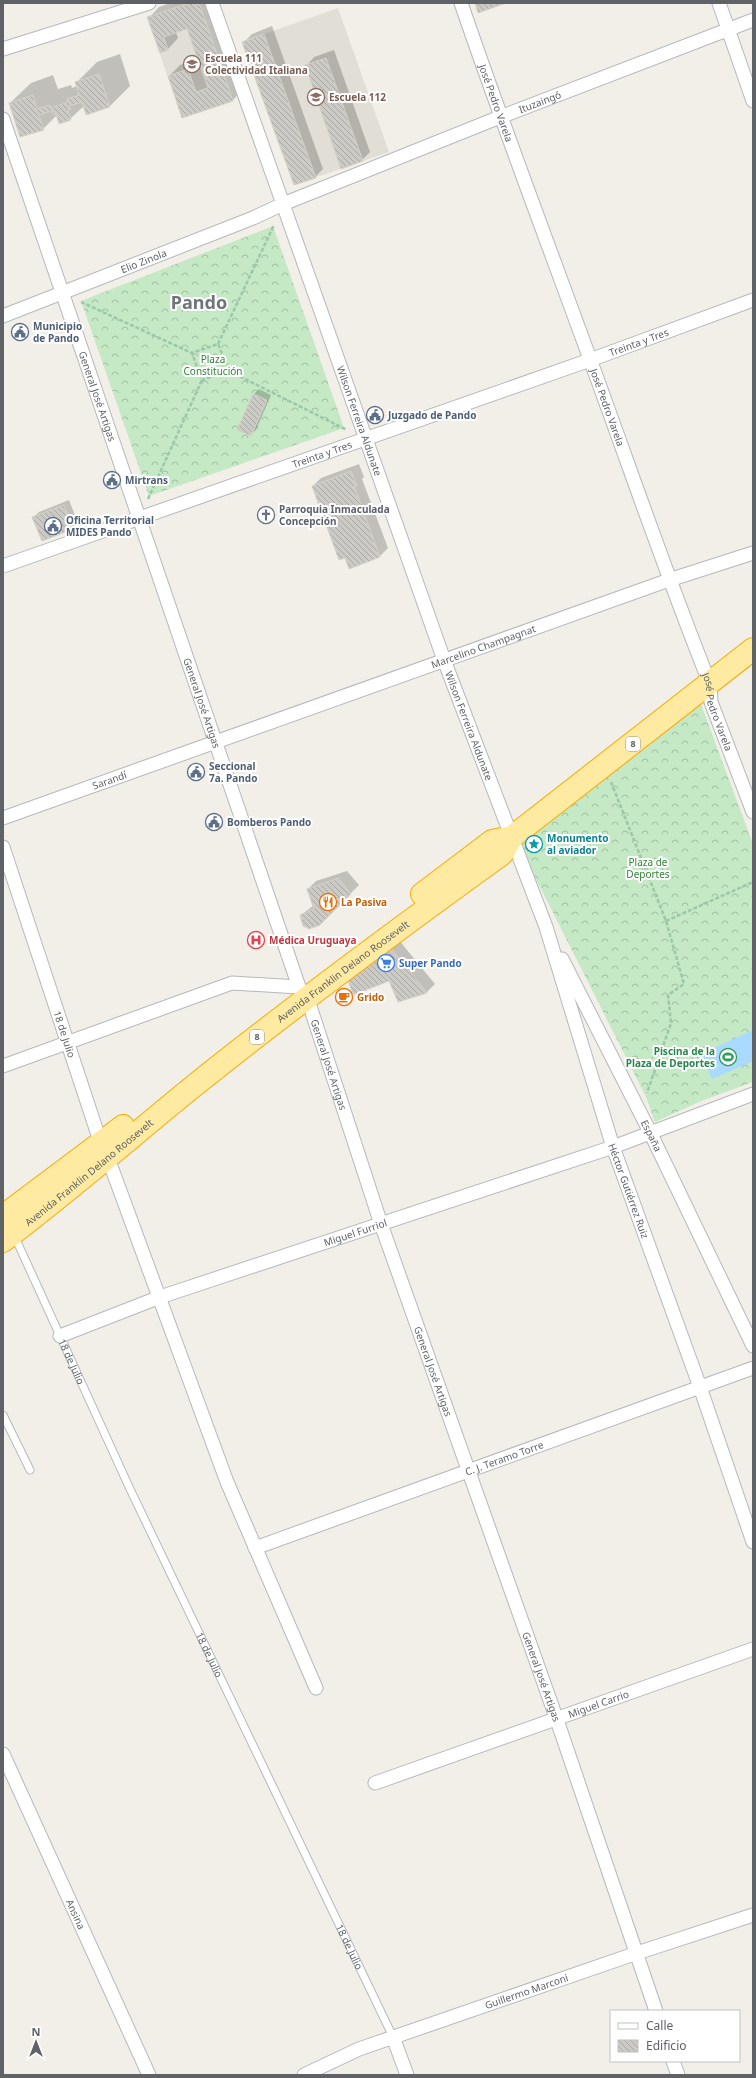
<svg xmlns="http://www.w3.org/2000/svg" width="756" height="2078" viewBox="0 0 756 2078" font-family="'Noto Sans',sans-serif">
	<style>
		.education { fill: #e1ded6 }
		.forest { fill: url(#forest-crowns) }
		.water { fill: #aadaff }
		.shadow { fill: #0003 }
		.building { fill: url(#building-back-hatch); stroke: #d6d1c6 }
		.lines { fill: none; stroke-linecap: round; stroke-linejoin: round }
		.service-casing { stroke: #b5b8bc; stroke-width: 9 }
		.minor-casing { stroke: #b5b8bc; stroke-width: 15 }
		.trunk-casing { stroke: #f9ab00; stroke-width: 24 }
		.path { stroke: #9cc7a9; stroke-width: 2.5; stroke-dasharray: 4 2; stroke-linecap: butt }
		.service { stroke: #fff; stroke-width: 7 }
		.minor { stroke: #fff; stroke-width: 13 }
		.trunk { stroke: #feeaa1; stroke-width: 22 }
		.labels { text-anchor: middle; stroke-width: 4; stroke-linejoin: round; paint-order: stroke }
		.shield { fill: #fff; stroke: #8f9295; stroke-width: 1 }
		.shield-label { font-size: 9px; font-weight: bold; fill: #5f6368 }
		.education-label { font-size: 10px; font-weight: bold; fill: #785e54; stroke: #fff; text-anchor: start }
		.street-label { font-size: 10px; fill: #5f6368; stroke: #fff }
		.service-label { font-size: 10px; font-weight: bold; fill: #4e5e75; stroke: #fff; text-anchor: start }
		.park-label { font-size: 10px; fill: #348238; stroke: #fff }
		.worship-label { font-size: 10px; font-weight: bold; fill: #5b616d; stroke: #fff; text-anchor: start }
		.culture-label { font-size: 10px; font-weight: bold; fill: #0d838f; stroke: #fff; text-anchor: start }
		.food-label { font-size: 10px; font-weight: bold; fill: #c56008; stroke: #fff; text-anchor: start }
		.health-label { font-size: 10px; font-weight: bold; fill: #be3a42; stroke: #fff; text-anchor: start }
		.shop-label { font-size: 10px; font-weight: bold; fill: #366cbe; stroke: #fff; text-anchor: start }
		.leisure-label { font-size: 10px; font-weight: bold; fill: #27864d; stroke: #fff; text-anchor: end }
		.town-label { font-size: 18px; font-weight: bold; fill: #70757a; stroke: #fff }
	</style>
	<defs>
		<pattern id="forest-crowns" width="20" height="18" patternUnits="userSpaceOnUse"><rect width="20" height="18" fill="#c5e8c5"/><path d="M2 6a3 3 0 1 1 6 0M12 15a3 3 0 1 1 6 0" fill="none" stroke="#a3c0a4"/></pattern>
		<pattern id="building-back-hatch" width="6" height="6" patternUnits="userSpaceOnUse"><rect width="6" height="6" fill="#cccac5"/><path d="M-1 5l2 2M0 0l6 6M5-1l2 2" fill="none" stroke="#a9a8a4"/></pattern>
	</defs>
	<rect width="100%" height="100%" fill="#f1efe8"/>
	<path class="education" d="M 189,3 L 200,5 L 233,101 L 182,118 L 147,17 Z
		M 338,8 L 389,152 L 294,185 L 242,42 Z"/>
	<path class="forest" d="M 273,226 L 344,428 L 149,496 L 81,301 Z
		M 699,699 L 753,844 L 753,1082 L 701,1101 L 655,1122 L 646,1097 L 530,867 L 518,838 Z"/>
	<path class="water" d="M 753,1030 L 753,1061 L 712,1079 L 701,1054 Z"/>
	<path class="shadow" d="M 170,3 L 214,3 L 243,89 L 233,100 L 183,117 L 169,76 L 180,65 L 198,59 L 188,28 L 176,32 L 178,38 L 168,49 L 149,18 L 159,7 Z
		M 272,26 L 323,169 L 315,177 L 244,42 L 252,34 Z
		M 334,50 L 370,152 L 362,160 L 306,66 L 314,57 Z
		M 120,54 L 130,86 L 110,106 L 84,106 L 70,119 L 57,115 L 43,129 L 10,103 L 31,83 L 53,75 L 58,89 L 71,85 L 72,88 L 77,86 L 76,83 L 97,62 Z
		M 259,389 L 271,395 L 256,430 L 250,435 L 254,394 Z
		M 359,464 L 364,477 L 362,479 L 388,548 L 380,556 L 313,486 L 321,478 Z
		M 69,500 L 78,523 L 73,528 L 42,540 L 34,517 L 39,512 Z
		M 347,871 L 359,885 L 320,924 L 301,915 L 314,905 L 308,889 L 316,881 Z
		M 398,939 L 435,984 L 427,992 L 399,1001 L 389,979 L 353,994 Z"/>
	<path class="building" d="M 189,3 L 200,5 L 233,101 L 182,118 L 168,76 L 188,69 L 196,92 L 208,88 L 187,29 L 164,37 L 168,50 L 160,53 L 147,17 Z
		M 475,3 L 506,3 L 478,13 Z
		M 264,34 L 316,178 L 294,185 L 242,42 Z
		M 326,58 L 363,161 L 341,169 L 305,65 Z
		M 99,74 L 110,107 L 86,115 L 82,102 L 69,106 L 71,109 L 68,110 L 71,120 L 59,124 L 56,114 L 53,115 L 52,111 L 39,115 L 44,130 L 20,137 L 9,103 L 33,95 L 37,109 L 50,105 L 51,108 L 68,102 L 67,99 L 79,95 L 75,82 Z
		M 253,394 L 267,400 L 251,436 L 237,430 Z
		M 351,471 L 357,486 L 354,486 L 380,557 L 349,569 L 345,558 L 339,560 L 312,486 Z
		M 64,505 L 73,529 L 42,541 L 32,517 Z
		M 339,878 L 351,894 L 320,925 L 309,929 L 303,926 L 300,915 L 314,909 L 307,889 Z
		M 390,947 L 427,993 L 398,1002 L 389,981 L 353,995 L 348,980 Z"/>
	<g class="lines">
		<g class="service-casing">
			<g id="service">
				<path id="s1" d="M 14,1235 L 130,1489 L 393,2037"/>
				<path d="M 3,1415 L 30,1470"/>
			</g>
		</g>
		<g class="minor-casing">
			<g id="minor">
				<path id="s2" d="M 212,3 L 444,660 L 546,927 L 613,1147 L 700,1387 L 753,1542"/>
				<path id="s3" d="M 461,3 C 502,123 547,241 590,359 C 630,468 667,577 710,684 L 711,702 L 753,812"/>
				<path d="M 719,3 L 753,101"/>
				<path d="M 3,49 L 149,3"/>
				<path id="s4" d="M 3,119 L 299,987 L 307,997 L 381,1224 L 557,1720 L 656,2011"/>
				<path id="s5" d="M 3,316 L 253,218 L 283,204 L 500,117 L 753,20"/>
				<path id="s6" d="M 3,566 L 590,360 L 753,300"/>
				<path id="s7" d="M 3,818 L 669,580 L 753,553"/>
				<path id="s8" d="M 3,847 L 101,1144 L 108,1158 L 227,1482 L 316,1688"/>
				<path id="s9" d="M 562,959 L 650,1132 L 753,1346"/>
				<path d="M 3,1066 L 232,983 L 299,987"/>
				<path id="s10" d="M 60,1336 L 160,1297 L 613,1147 L 753,1094"/>
				<path id="s11" d="M 255,1548 L 753,1368"/>
				<path id="s12" d="M 3,1754 L 149,2075"/>
				<path id="s13" d="M 375,1783 L 753,1649"/>
				<path d="M 393,2037 L 407,2075"/>
				<path d="M 673,2061 L 678,2075"/>
				<path id="s14" d="M 304,2075 L 359,2049 L 637,1953 L 753,1915"/>
			</g>
		</g>
		<g class="trunk-casing">
			<g id="trunk">
				<path d="M 422,894 L 492,841 L 512,837"/>
				<path d="M 3,1216 L 123,1126"/>
				<path id="s15" d="M 3,1241 C 69,1191 131,1137 195,1085 C 295,1005 398,929 502,854 L 512,837 L 753,649"/>
			</g>
		</g>
		<path class="path" d="M 81,302 L 192,353 L 218,344 L 229,371 L 202,380 L 192,353
			M 218,344 L 274,225
			M 229,371 L 347,430
			M 148,499 L 202,380
			M 611,782 L 666,921 L 684,984 L 668,995 L 671,1023 L 647,1093
			M 666,921 L 753,882"/>
		<use href="#service" class="service"/>
		<use href="#minor" class="minor"/>
		<use href="#trunk" class="trunk"/>
	</g>
	<defs>
		<g id="school-ring" transform="scale(0.9)"><circle r="9.5" fill="#fff" stroke="#8d6e63" stroke-width="1.5"/><path d="M0-5L7-2L0 1L-7-2ZM-4 1L0 2.5L4 1V4Q0 6-4 4Z" fill="#8d6e63"/></g>
		<g id="civic-ring" transform="scale(0.9)"><circle r="9.5" fill="#fff" stroke="#5c6f8a" stroke-width="1.5"/><path d="M-.6-6.5H3V-4.5H.6V-3L4-1V1h2V6H-6V1h2V-1L-.6-3ZM-1.2 2.5V6h2.4V2.5Z" fill="#5c6f8a"/></g>
		<g id="church-ring" transform="scale(0.9)"><circle r="9.5" fill="#fff" stroke="#6b7280" stroke-width="1.5"/><path d="M-1.2-6h2.4v3.5h3.3v2.4h-3.3V6h-2.4V-.1h-3.3v-2.4h3.3Z" fill="#6b7280"/></g>
		<g id="sight-ring" transform="scale(0.9)"><circle r="9.5" fill="#fff" stroke="#0f9aa8" stroke-width="1.5"/><path d="M0-6L1.8-2.2L6-1.7L2.9 1.2L3.7 5.4L0 3.3L-3.7 5.4L-2.9 1.2L-6-1.7L-1.8-2.2Z" fill="#0f9aa8"/></g>
		<g id="restaurant-ring" transform="scale(0.9)"><circle r="9.5" fill="#fff" stroke="#e8710a" stroke-width="1.5"/><path d="M-5-6h1v4h1v-4h1v4h1v-4h1v5L-1.5 .5V6h-2V.5L-5-1ZM5-6V6H3V1.5H1.5Q1.5-4 5-6Z" fill="#e8710a"/></g>
		<g id="hospital-ring" transform="scale(0.9)"><circle r="9.5" fill="#fff" stroke="#e0444e" stroke-width="1.5"/><path d="M-5-5h3v3.5h4V-5h3V5h-3V1.5h-4V5h-3Z" fill="#e0444e"/></g>
		<g id="supermarket-ring" transform="scale(0.9)"><circle r="9.5" fill="#fff" stroke="#3f7fe0" stroke-width="1.5"/><path d="M-6-5.5h2.5l.6 2H6L4.5 2H-2.5L-4.4-4H-6ZM-1.5 3.2a1.3 1.3 0 1 0 .1 0ZM3 3.2a1.3 1.3 0 1 0 .1 0Z" fill="#3f7fe0"/></g>
		<g id="cafe-ring" transform="scale(0.9)"><circle r="9.5" fill="#fff" stroke="#e8710a" stroke-width="1.5"/><path d="M-5.5-4.5H6V0H3Q3 3.5 0 3.5H-2.5Q-5.5 3.5-5.5 0ZM3-3.2v2h1.7v-2ZM-6 4.5H4V6H-6Z" fill="#e8710a"/></g>
		<g id="stadium-ring" transform="scale(0.9)"><circle r="9.5" fill="#fff" stroke="#2e9e5b" stroke-width="1.5"/><path d="M0-5a6.5 5 0 1 0 0 10a6.5 5 0 1 0 0-10ZM-3.5-1.8h7v3.6h-7Z" fill="#2e9e5b"/></g>
	</defs>
	<g fill-rule="evenodd">
		<use href="#school-ring" x="192" y="64"/>
		<use href="#school-ring" x="316" y="97"/>
		<use href="#civic-ring" x="20" y="332"/>
		<use href="#civic-ring" x="375" y="415"/>
		<use href="#civic-ring" x="112" y="480"/>
		<use href="#church-ring" x="266" y="515"/>
		<use href="#civic-ring" x="53" y="526"/>
		<use href="#civic-ring" x="196" y="772"/>
		<use href="#civic-ring" x="214" y="822"/>
		<use href="#sight-ring" x="534" y="844"/>
		<use href="#restaurant-ring" x="328" y="902"/>
		<use href="#hospital-ring" x="256" y="940"/>
		<use href="#supermarket-ring" x="386" y="963"/>
		<use href="#cafe-ring" x="344" y="997"/>
		<use href="#stadium-ring" x="728" y="1057"/>
	</g>
	<g class="labels">
		<g class="shield">
			<rect x="626" y="737" width="14" height="14" rx="3"/>
			<rect x="250" y="1030" width="14" height="14" rx="3"/>
		</g>
		<g class="shield-label">
			<text x="633" y="747">8</text>
			<text x="257" y="1040">8</text>
		</g>
		<g class="education-label">
			<text x="205" y="62">Escuela 111<tspan x="205" dy="12">Colectividad Italiana</tspan></text>
			<text x="329" y="101">Escuela 112</text>
		</g>
		<g class="street-label">
			<text dy="4" stroke="none"><textPath href="#s5" startOffset="578">Ituzaingó</textPath></text>
			<text dy="4" stroke="none"><textPath href="#s3" startOffset="106">José Pedro Varela</textPath></text>
			<text dy="4" stroke="none"><textPath href="#s5" startOffset="151">Elio Zinola</textPath></text>
			<text dy="4" stroke="none"><textPath href="#s6" startOffset="674">Treinta y Tres</textPath></text>
			<text dy="4" stroke="none"><textPath href="#s4" startOffset="293">General José Artigas</textPath></text>
			<text dy="4" stroke="none"><textPath href="#s3" startOffset="430">José Pedro Varela</textPath></text>
			<text dy="4" stroke="none"><textPath href="#s2" startOffset="443">Wilson Ferreira Aldunate</textPath></text>
			<text dy="4" stroke="none"><textPath href="#s6" startOffset="338">Treinta y Tres</textPath></text>
			<text dy="4" stroke="none"><textPath href="#s7" startOffset="510">Marcelino Champagnat</textPath></text>
			<text dy="4" stroke="none"><textPath href="#s4" startOffset="617">General José Artigas</textPath></text>
			<text dy="4" stroke="none"><textPath href="#s3" startOffset="754">José Pedro Varela</textPath></text>
			<text dy="4" stroke="none"><textPath href="#s2" startOffset="767">Wilson Ferreira Aldunate</textPath></text>
			<text dy="4" stroke="none"><textPath href="#s7" startOffset="113">Sarandí</textPath></text>
			<text dy="4" stroke="none"><textPath href="#s15" startOffset="434">Avenida Franklin Delano Roosevelt</textPath></text>
			<text dy="4" stroke="none"><textPath href="#s8" startOffset="197">18 de Julio</textPath></text>
			<text dy="4" stroke="none"><textPath href="#s4" startOffset="1001">General José Artigas</textPath></text>
			<text dy="4" stroke="none"><textPath href="#s9" startOffset="198">España</textPath></text>
			<text dy="4" stroke="none"><textPath href="#s15" startOffset="110">Avenida Franklin Delano Roosevelt</textPath></text>
			<text dy="4" stroke="none"><textPath href="#s2" startOffset="1259">Héctor Gutiérrez Ruiz</textPath></text>
			<text dy="4" stroke="none"><textPath href="#s10" startOffset="313">Miguel Furriol</textPath></text>
			<text dy="4" stroke="none"><textPath href="#s1" startOffset="139">18 de Julio</textPath></text>
			<text dy="4" stroke="none"><textPath href="#s4" startOffset="1325">General José Artigas</textPath></text>
			<text dy="4" stroke="none"><textPath href="#s11" startOffset="265">C. J. Teramo Torre</textPath></text>
			<text dy="4" stroke="none"><textPath href="#s1" startOffset="463">18 de Julio</textPath></text>
			<text dy="4" stroke="none"><textPath href="#s4" startOffset="1649">General José Artigas</textPath></text>
			<text dy="4" stroke="none"><textPath href="#s13" startOffset="237">Miguel Carrio</textPath></text>
			<text dy="4" stroke="none"><textPath href="#s12" startOffset="176">Ansina</textPath></text>
			<text dy="4" stroke="none"><textPath href="#s1" startOffset="787">18 de Julio</textPath></text>
			<text dy="4" stroke="none"><textPath href="#s14" startOffset="238">Guillermo Marconi</textPath></text>
		</g>
		<g class="service-label">
			<text x="33" y="330">Municipio<tspan x="33" dy="12">de Pando</tspan></text>
			<text x="388" y="419">Juzgado de Pando</text>
			<text x="125" y="484">Mirtrans</text>
			<text x="66" y="524">Oficina Territorial<tspan x="66" dy="12">MIDES Pando</tspan></text>
			<text x="209" y="770">Seccional<tspan x="209" dy="12">7a. Pando</tspan></text>
			<text x="227" y="826">Bomberos Pando</text>
		</g>
		<g class="park-label">
			<text x="213" y="363">Plaza<tspan x="213" dy="12">Constitución</tspan></text>
			<text x="648" y="866">Plaza de<tspan x="648" dy="12">Deportes</tspan></text>
		</g>
		<g class="worship-label">
			<text x="279" y="513">Parroquia Inmaculada<tspan x="279" dy="12">Concepción</tspan></text>
		</g>
		<g class="culture-label">
			<text x="547" y="842">Monumento<tspan x="547" dy="12">al aviador</tspan></text>
		</g>
		<g class="food-label">
			<text x="341" y="906">La Pasiva</text>
			<text x="357" y="1001">Grido</text>
		</g>
		<g class="health-label">
			<text x="269" y="944">Médica Uruguaya</text>
		</g>
		<g class="shop-label">
			<text x="399" y="967">Super Pando</text>
		</g>
		<g class="leisure-label">
			<text x="715" y="1055">Piscina de la<tspan x="715" dy="12">Plaza de Deportes</tspan></text>
		</g>
		<g class="town-label">
			<text x="199" y="309">Pando</text>
		</g>
	</g>
	<rect width="756" height="2078" fill="none" stroke="#5f6368" stroke-width="8"/>
	<rect x="610" y="2010" width="130" height="52" fill="#ffffff" stroke="#bfc1c3"/>
	<rect x="618" y="2023" width="20" height="6" fill="#ffffff" stroke="#bfc1c3"/>
	<text x="646" y="2030" font-size="12" fill="#5f6368">Calle</text>
	<rect x="618" y="2040" width="20" height="12" fill="url(#building-back-hatch)" stroke="#bfc1c3"/>
	<text x="646" y="2050" font-size="12" fill="#5f6368">Edificio</text>
	<g transform="translate(36 2042)" stroke="#ffffff" stroke-width="3" paint-order="stroke">
	<path d="M0-3L7 15L0 10L-7 15Z" fill="#5f6368"/>
	<text y="-6" font-size="11" font-weight="bold" text-anchor="middle" fill="#5f6368">N</text>
	</g>
</svg>
